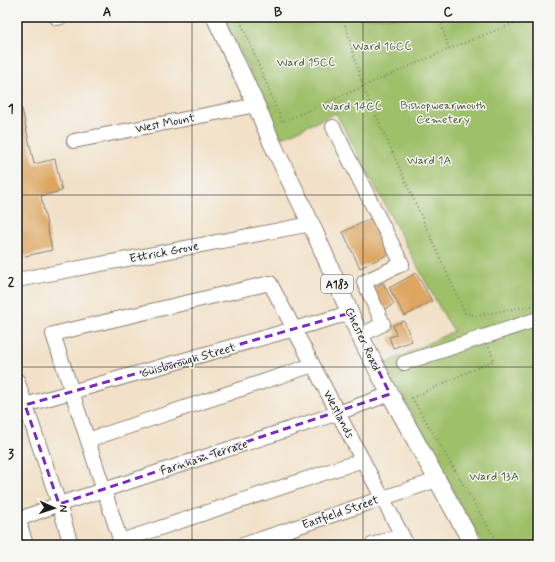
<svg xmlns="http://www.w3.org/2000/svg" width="555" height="562" viewBox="0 0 555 562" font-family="Mynerve,sans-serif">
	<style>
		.green { fill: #9ec069; stroke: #5d6e42 }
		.building { fill: #dda661 }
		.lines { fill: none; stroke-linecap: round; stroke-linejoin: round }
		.minor-casing { stroke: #877e72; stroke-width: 16 }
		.major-casing { stroke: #877e72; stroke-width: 19 }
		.path { stroke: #877e72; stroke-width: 2; stroke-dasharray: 1 3; stroke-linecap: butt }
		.minor { stroke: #fff; stroke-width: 14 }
		.major { stroke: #fff; stroke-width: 17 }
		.marked { fill: none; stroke: #7b2cbf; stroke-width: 3; stroke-dasharray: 8 5; stroke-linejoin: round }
		.grid { fill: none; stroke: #1c1c1c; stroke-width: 1; stroke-opacity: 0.55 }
		.labels { text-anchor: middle; stroke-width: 3; stroke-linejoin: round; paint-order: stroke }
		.shield { fill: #f6f6f2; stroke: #5d5d5c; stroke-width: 1 }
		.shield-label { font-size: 11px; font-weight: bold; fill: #1c1c1c }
		.park-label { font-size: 12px; fill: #4a5537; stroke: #f6f6f2 }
		.street-label { font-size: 12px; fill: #1c1c1c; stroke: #f6f6f2 }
		.neatline { fill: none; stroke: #1c1c1c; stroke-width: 1.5 }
		.grid-label { font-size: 13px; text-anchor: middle; font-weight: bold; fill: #1c1c1c }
	</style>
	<rect width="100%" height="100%" fill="#f6f6f2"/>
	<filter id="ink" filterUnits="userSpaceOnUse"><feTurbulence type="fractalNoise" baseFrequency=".025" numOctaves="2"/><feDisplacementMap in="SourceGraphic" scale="8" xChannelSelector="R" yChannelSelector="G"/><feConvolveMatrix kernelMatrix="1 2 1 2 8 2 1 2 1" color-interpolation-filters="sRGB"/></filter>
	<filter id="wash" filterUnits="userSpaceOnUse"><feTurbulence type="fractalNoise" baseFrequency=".012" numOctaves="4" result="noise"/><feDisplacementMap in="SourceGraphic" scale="16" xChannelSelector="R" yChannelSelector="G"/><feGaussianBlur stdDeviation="0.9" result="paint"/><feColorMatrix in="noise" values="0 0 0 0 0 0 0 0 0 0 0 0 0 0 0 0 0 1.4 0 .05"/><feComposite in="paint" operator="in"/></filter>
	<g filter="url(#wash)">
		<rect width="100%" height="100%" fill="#f2e1c8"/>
		<path class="green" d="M 224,17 L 538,17 L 538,545 L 483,545 L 385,364 L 454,331 L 438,305 L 336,113 L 281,138 Z"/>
		<g id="blocks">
			<path class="building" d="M 22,109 L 34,164 L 55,159 L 62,191 L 41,196 L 52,250 L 21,257 L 17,240 L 17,110 Z
				M 376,216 L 393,252 L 360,268 L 343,232 Z
				M 416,273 L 432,301 L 405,316 L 389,288 Z
				M 383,283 L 394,304 L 383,310 L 372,289 Z
				M 404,321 L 412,341 L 393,348 L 389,337 L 396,335 L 393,325 Z"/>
		</g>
	</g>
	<g filter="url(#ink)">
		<use href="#blocks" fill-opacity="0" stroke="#877e72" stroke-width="1"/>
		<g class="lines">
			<g class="minor-casing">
				<path id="minor" d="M 57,18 L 61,17
					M 333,127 L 402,264 L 364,282 L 383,324 L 360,336
					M 74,141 L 256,105
					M 17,280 L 311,224
					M 404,363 L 538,319
					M 17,380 L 59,504 L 71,545
					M 25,405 L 294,329 L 350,313
					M 88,440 L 313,365
					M 17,515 L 26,545
					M 17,520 L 59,504 L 104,490 L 338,413 L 390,394
					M 121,541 L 363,460
					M 122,545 L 53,334 L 270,283 L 407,545
					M 243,545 L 437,480
					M 372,545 L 402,535"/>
			</g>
			<g class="major-casing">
				<path id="major" d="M 215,17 L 256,105 L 272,143 L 311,224 L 360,336 L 390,394 L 473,545"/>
			</g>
			<path class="path" d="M 239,17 L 282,122 L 449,49 L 527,18 L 538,31
				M 343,17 L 363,87 L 465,313 L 477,316 L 507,310 L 538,305
				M 439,17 L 449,49
				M 489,347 L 494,360 L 412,398 L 499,545"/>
			<use href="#minor" class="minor"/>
			<use href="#major" class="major"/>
		</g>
	</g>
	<path class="marked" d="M 350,313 L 390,394 L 59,504 L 25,405 Z"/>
	<path class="grid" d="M 192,17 L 192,545M 363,17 L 363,545M 17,195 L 538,195M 17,367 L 538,367"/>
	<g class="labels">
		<rect class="shield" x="321" y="275" width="32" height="18" rx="3"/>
		<g class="shield-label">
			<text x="337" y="288">A183</text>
		</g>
		<g class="park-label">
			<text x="382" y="50">Ward 16CC</text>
			<text x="306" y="66">Ward 15CC</text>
			<text x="443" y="109">Bishopwearmouth<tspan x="443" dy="14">Cemetery</tspan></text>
			<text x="352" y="110">Ward 14CC</text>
			<text x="429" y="164">Ward 1A</text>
			<text x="494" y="480">Ward 13A</text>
		</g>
		<g class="street-label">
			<text transform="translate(165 123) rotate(-11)" y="4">West Mount</text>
			<text transform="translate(164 252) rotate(-11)" y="4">Ettrick Grove</text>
			<text transform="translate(363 339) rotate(65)" y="4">Chester Road</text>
			<text transform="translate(188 360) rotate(-16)" y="4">Guisborough Street</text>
			<text transform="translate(339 414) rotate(62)" y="4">Westlands</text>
			<text transform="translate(204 457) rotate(-18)" y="4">Farnham Terrace</text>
			<text transform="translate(340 512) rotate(-19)" y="4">Eastfield Street</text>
		</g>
	</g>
	<rect width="555" height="562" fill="none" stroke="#f6f6f2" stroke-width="44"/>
	<g transform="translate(54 508) rotate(93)" stroke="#f6f6f2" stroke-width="3" paint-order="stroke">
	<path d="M0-3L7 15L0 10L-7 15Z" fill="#1c1c1c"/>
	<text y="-6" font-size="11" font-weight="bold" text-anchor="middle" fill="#1c1c1c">N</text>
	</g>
	<rect x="22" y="22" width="511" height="518" class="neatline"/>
	<g class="grid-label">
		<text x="107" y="16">A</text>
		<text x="278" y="16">B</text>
		<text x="448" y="16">C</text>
		<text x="11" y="113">1</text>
		<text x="11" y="286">2</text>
		<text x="11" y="458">3</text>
	</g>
</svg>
